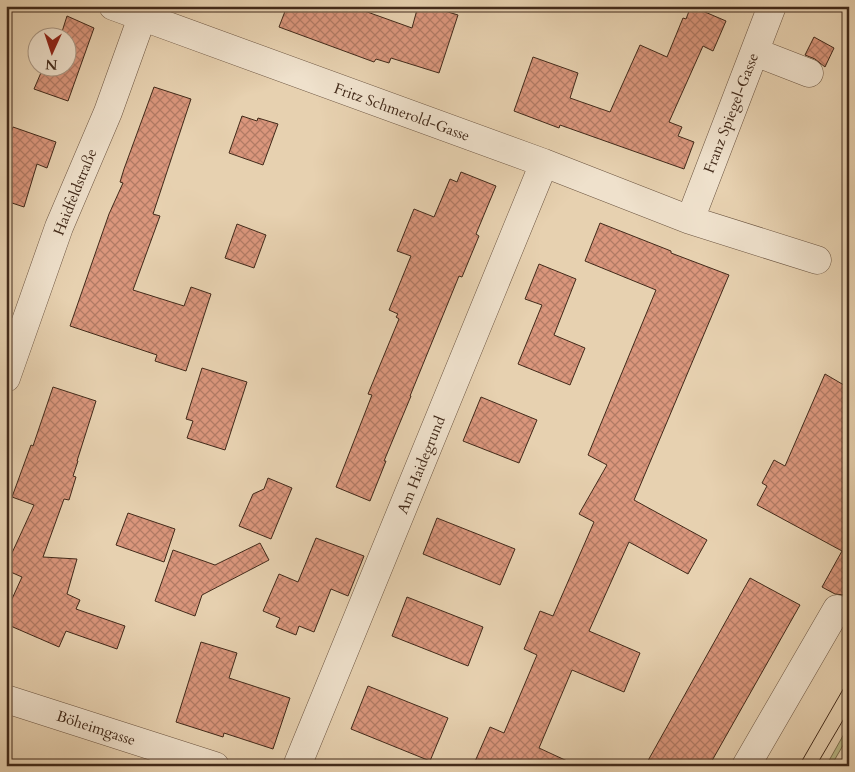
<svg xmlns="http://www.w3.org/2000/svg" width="855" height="772" viewBox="0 0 855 772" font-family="Cardo,serif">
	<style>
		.grass { fill: url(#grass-tufts); stroke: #7e7251 }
		.building { fill: url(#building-cross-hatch); stroke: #422a1a }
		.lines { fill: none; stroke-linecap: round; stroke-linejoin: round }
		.minor-casing { stroke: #6b5440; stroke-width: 29 }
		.minor { stroke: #efe1cc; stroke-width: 28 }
		.tram { stroke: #422a1a; stroke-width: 1 }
		.labels { text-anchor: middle; stroke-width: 5; stroke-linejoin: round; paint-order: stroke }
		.street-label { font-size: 15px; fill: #422a1a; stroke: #efe1cc }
	</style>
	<defs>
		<pattern id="grass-tufts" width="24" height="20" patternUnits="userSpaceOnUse" patternTransform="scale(1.25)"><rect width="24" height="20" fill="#baba88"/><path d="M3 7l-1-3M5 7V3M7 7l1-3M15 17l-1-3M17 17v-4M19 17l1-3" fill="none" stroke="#99976e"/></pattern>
		<pattern id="building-cross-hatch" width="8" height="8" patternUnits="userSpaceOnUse" patternTransform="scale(1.25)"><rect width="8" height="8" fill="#da967c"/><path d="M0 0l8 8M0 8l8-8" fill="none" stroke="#b27b65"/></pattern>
	</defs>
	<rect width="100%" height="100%" fill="#e7d1b0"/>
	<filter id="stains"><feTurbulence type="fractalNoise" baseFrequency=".004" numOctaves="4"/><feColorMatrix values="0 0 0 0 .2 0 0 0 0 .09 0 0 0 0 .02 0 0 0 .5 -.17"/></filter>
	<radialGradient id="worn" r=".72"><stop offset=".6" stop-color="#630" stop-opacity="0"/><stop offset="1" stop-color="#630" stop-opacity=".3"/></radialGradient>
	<path class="grass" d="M 849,725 L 849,735 L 831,766 L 826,766 Z"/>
	<path class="building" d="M 287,6 L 359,6 L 359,9 L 412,28 L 418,6 L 428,6 L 458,15 L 439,73 L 391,58 L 389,63 L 376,59 L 374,62 L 279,27 Z
		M 691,6 L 726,21 L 713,51 L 703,46 L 669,122 L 682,127 L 678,136 L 694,142 L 684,169 L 560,125 L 559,128 L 514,111 L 533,57 L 578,73 L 570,98 L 610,112 L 640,45 L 667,57 L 683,18 L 686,19 Z
		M 67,16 L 94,28 L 68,101 L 34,89 L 43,68 L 68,68 L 68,38 L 60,38 Z
		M 814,37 L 834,48 L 825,67 L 815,59 L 805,55 Z
		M 154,87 L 191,99 L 153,214 L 160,216 L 133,290 L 184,306 L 191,287 L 211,294 L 186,371 L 155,361 L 157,355 L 70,326 L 109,214 L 123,183 L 120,182 L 124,169 Z
		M 242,116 L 257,121 L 258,118 L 278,124 L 263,165 L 229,153 Z
		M 13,127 L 56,142 L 47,168 L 37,164 L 24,207 L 6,201 L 6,141 L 9,138 Z
		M 461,172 L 496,186 L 476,234 L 479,236 L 462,277 L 459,276 L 410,396 L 411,396 L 384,461 L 386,461 L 370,501 L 336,487 L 372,395 L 368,394 L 399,319 L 396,317 L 398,314 L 389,310 L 411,256 L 397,251 L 414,209 L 434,217 L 450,179 L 457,182 Z
		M 600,223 L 671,251 L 671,253 L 729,275 L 634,500 L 707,540 L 688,574 L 629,542 L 589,631 L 640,653 L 624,692 L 572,670 L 539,748 L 578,766 L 473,766 L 490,727 L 504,733 L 537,655 L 524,649 L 540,611 L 553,616 L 594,522 L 579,514 L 607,465 L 588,455 L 656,290 L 585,261 Z
		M 237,224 L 266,235 L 254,268 L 225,258 Z
		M 539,264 L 576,279 L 554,335 L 585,348 L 570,385 L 518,364 L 542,305 L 525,299 Z
		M 202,368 L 247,382 L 225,450 L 187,438 L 193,421 L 186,419 Z
		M 825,374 L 849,388 L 849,599 L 844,595 L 835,594 L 822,587 L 842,551 L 757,505 L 767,486 L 762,483 L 774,460 L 785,466 Z
		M 53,387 L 96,401 L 77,461 L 78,461 L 73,476 L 76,477 L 69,500 L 64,499 L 43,557 L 77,559 L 67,594 L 80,600 L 76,609 L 125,626 L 117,649 L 66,631 L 59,647 L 6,624 L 6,612 L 22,577 L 6,570 L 6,566 L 34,505 L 12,497 L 31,445 L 33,446 Z
		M 481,397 L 537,420 L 519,463 L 463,441 Z
		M 268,478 L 292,488 L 271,539 L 239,526 L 253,494 L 264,489 Z
		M 128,513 L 175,529 L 164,562 L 116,545 Z
		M 437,518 L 515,549 L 500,585 L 423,554 Z
		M 316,538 L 364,556 L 348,596 L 331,589 L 314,632 L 299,626 L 296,635 L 276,627 L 280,618 L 263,611 L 279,574 L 298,582 Z
		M 260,543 L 269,560 L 202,595 L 195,616 L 155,601 L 173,550 L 215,565 Z
		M 750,578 L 800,605 L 709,766 L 645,766 Z
		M 407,597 L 483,627 L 468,666 L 392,636 Z
		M 201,642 L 237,653 L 229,678 L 290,698 L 273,749 L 224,733 L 223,737 L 176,722 Z
		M 368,686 L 448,718 L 430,761 L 351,729 Z"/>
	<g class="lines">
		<g class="minor-casing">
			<path id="minor" d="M 113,6 L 544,163 L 690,220 L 817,260
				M 755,52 L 809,73
				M 690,220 L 772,6
				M 6,378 L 59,227 L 108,112 L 146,6
				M 6,699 L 215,766
				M 297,766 L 544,163
				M 746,766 L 837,609"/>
		</g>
		<use href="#minor" class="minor"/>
		<path class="tram" d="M 799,766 L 849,679
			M 816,766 L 849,710"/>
	</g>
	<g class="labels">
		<g class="street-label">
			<text transform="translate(402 112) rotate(20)" y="5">Fritz Schmerold-Gasse</text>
			<text transform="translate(731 113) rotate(-69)" y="5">Franz Spiegel-Gasse</text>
			<text transform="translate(75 192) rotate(-68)" y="5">Haidfeldstraße</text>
			<text transform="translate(421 465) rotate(-68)" y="5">Am Haidegrund</text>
			<text transform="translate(96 728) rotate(18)" y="5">Böheimgasse</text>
		</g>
	</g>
	<rect width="855" height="772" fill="none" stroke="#e7d1b0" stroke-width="25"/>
	<rect x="8" y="8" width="840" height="757" fill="none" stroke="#422a1a" stroke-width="2.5"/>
	<rect x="12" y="12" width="830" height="747" fill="none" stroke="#422a1a"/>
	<g transform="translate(52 52) rotate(183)"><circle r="24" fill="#efe1cc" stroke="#aa9885"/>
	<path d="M0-4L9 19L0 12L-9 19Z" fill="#8f2418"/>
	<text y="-8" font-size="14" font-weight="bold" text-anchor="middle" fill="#422a1a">N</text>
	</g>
	<rect width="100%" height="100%" filter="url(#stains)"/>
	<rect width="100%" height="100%" fill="url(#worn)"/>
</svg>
